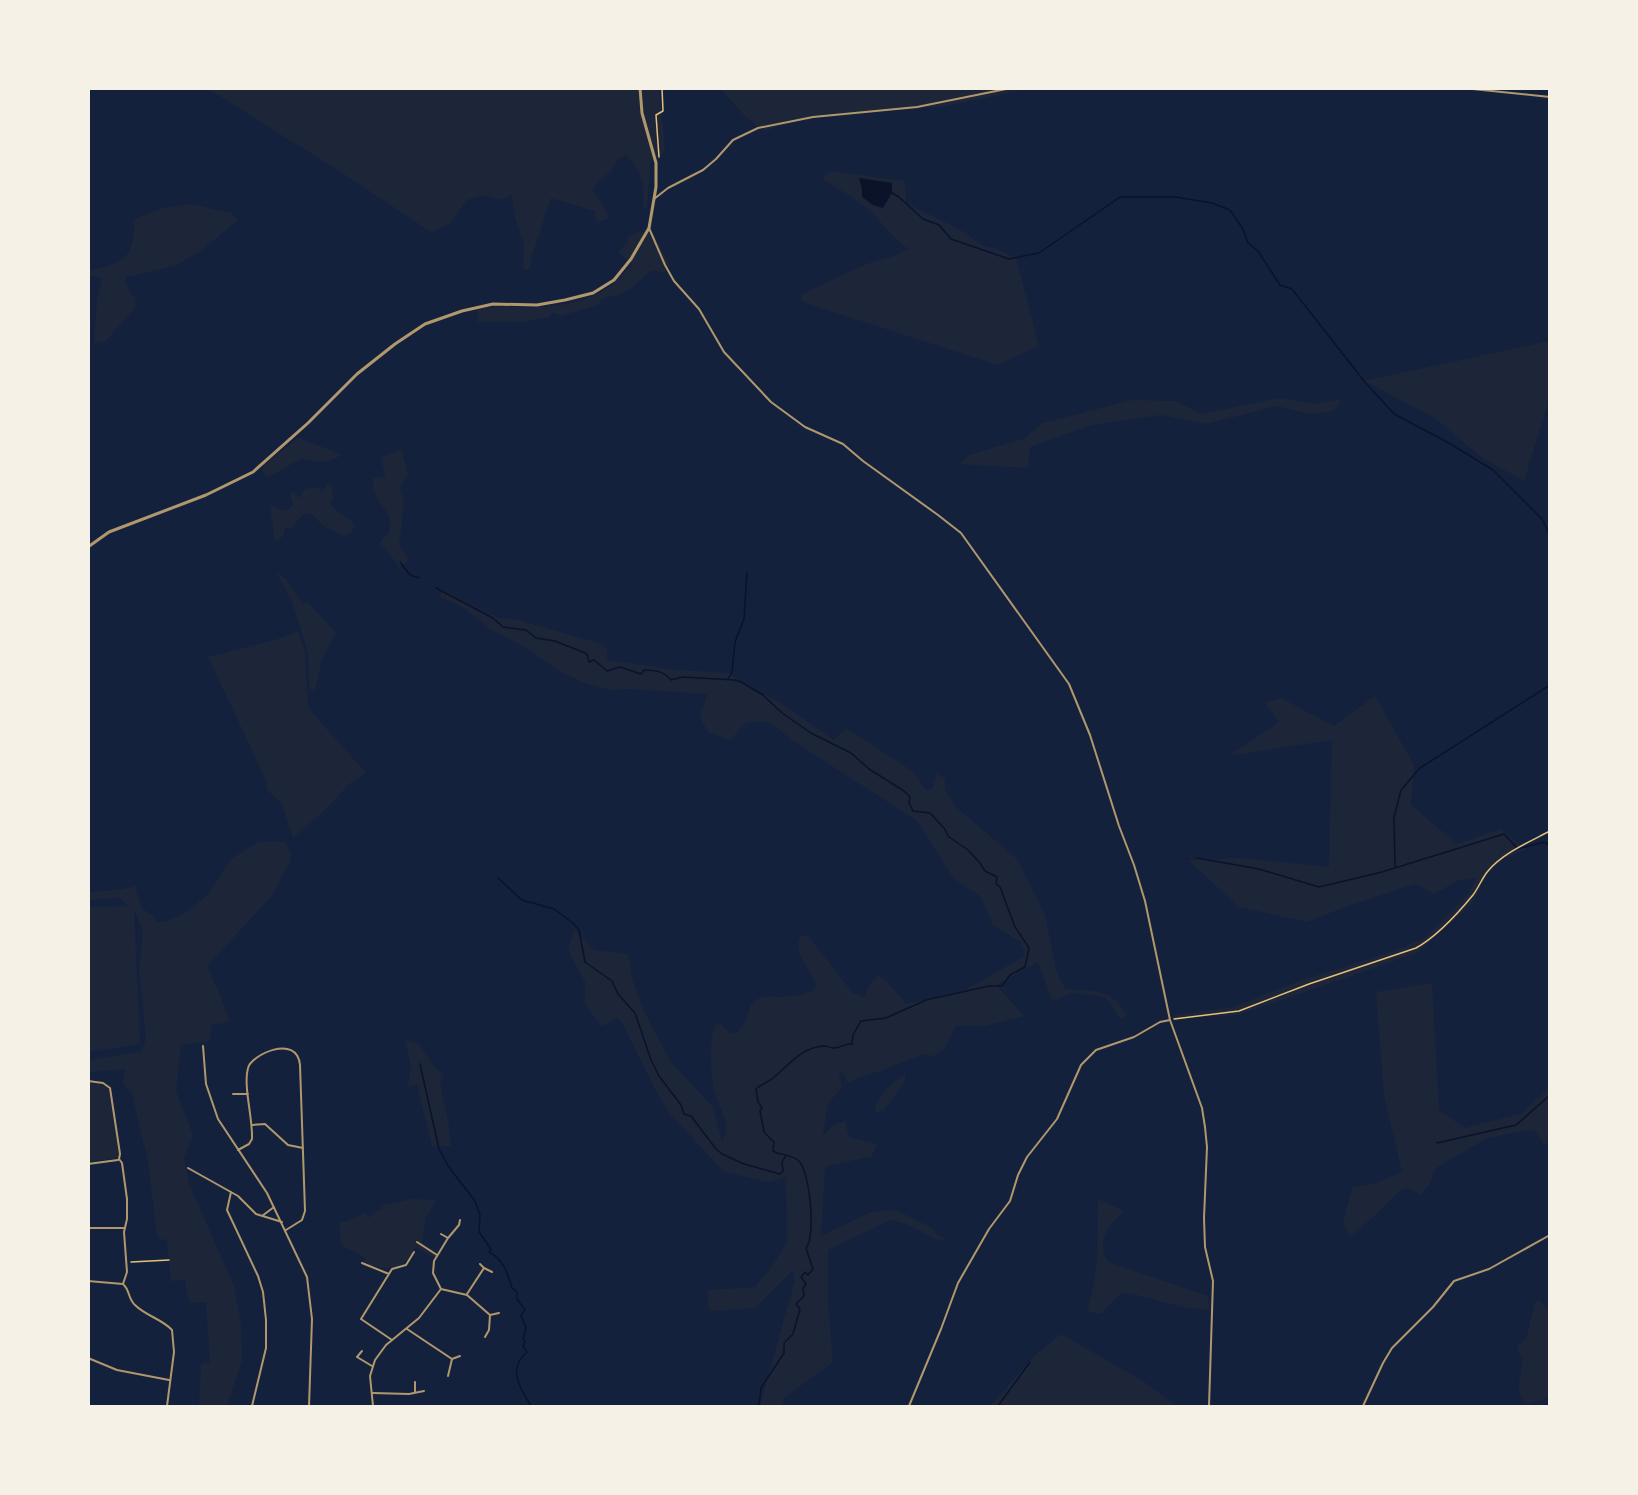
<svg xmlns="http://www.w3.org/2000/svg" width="1638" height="1495" viewBox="0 0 1638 1495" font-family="Cabin,sans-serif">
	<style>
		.green { fill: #1d2539 }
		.water { fill: #0b132b }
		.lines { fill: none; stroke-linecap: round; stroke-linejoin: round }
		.stream { stroke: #0b132b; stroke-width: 1.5 }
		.path { stroke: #e5c07b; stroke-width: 1.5 }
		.minor { stroke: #b1986c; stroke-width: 2 }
		.tertiary { stroke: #b1986c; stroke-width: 3 }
	</style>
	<rect width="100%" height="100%" fill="#14213d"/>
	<path class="green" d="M 208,89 L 659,89 L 665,146 L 663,154 L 651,160 L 647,207 L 643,208 C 645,185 642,171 626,155 L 618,159 L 612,170 L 593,187 L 593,191 L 607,212 L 608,219 L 598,222 L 594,215 L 596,213 L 594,211 L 551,198 C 545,215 540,233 534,250 C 531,256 531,263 529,269 L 525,270 L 523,267 L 524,245 L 516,220 L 511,195 L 500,200 L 483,195 L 467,200 L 450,224 L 431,232 L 350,178 Z
		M 721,89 L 1026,89 L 946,106 L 813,117 L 763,131 L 743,114 Z
		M 830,171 L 905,181 L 906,203 L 966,233 L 983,246 L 997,249 L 1016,258 L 1039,346 L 997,365 L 806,303 L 801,300 L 802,294 L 866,264 L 894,256 L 908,249 C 895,239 885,227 874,215 C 859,200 840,190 822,179 Z
		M 192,204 L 231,213 L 238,220 L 203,249 L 178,265 L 126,277 L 125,284 L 136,300 L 134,309 L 104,343 L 103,341 L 94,343 L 97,299 L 102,278 L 89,276 L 90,270 C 125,264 135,256 134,219 L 163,208 Z
		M 641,230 L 644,235 L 653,232 L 670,266 L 663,273 L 652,270 C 642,279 631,290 619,295 C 610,298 603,295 598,305 L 561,316 L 555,313 L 551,314 L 550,317 L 522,322 L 478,322 L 477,310 C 501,304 513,308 537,307 C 563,307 597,299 616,281 C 622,276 627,269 632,264 L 618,252 L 629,241 L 627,240 L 628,237 Z
		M 1549,341 L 1549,400 L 1524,481 L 1481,457 L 1435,418 L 1364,381 Z
		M 1280,398 L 1313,404 L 1342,399 L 1334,411 L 1310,414 L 1277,406 L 1207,424 L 1161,415 L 1092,425 L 1030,447 L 1028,468 L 960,464 L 969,455 L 1023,439 L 1043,423 L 1132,400 L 1175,401 L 1201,414 Z
		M 299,437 C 312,446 328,446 341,456 L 324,462 L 301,459 L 268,477 L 262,471 L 264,465 Z
		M 401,449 L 408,475 L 400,488 L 404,504 L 399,545 L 409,559 L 406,563 L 399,567 L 388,552 L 379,544 L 383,538 L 389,533 C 393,507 381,511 375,493 C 373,489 373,483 373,478 L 385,477 L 381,458 Z
		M 332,484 L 333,500 L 330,503 C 336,513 348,516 355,525 L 351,533 L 345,536 C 335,532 318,525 314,515 L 304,513 C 300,519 295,522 292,529 L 285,528 L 283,536 L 275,542 L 270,505 L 283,511 L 288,510 L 293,505 L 290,493 L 294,492 L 299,498 L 305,489 L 317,487 L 322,492 L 327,485 Z
		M 276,572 L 286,579 L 303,604 L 308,602 L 336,633 L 322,659 L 315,690 L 309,689 L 308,653 L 292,601 Z
		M 442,590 L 498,618 L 515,619 L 602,644 L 607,650 L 607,660 L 677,670 L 730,673 L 738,680 L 779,702 L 834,740 L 846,728 L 914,772 L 926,790 L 932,789 L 937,773 L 945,779 L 945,790 L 957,808 L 1017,859 L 1045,915 L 1056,970 L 1065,989 C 1094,992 1110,987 1127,1015 L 1120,1019 L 1106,997 L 1072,993 L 1052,1001 L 1038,962 L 996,985 L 1024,1016 L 985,1026 L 956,1026 L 945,1048 L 932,1057 L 924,1054 L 880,1071 L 855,1079 L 849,1083 L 842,1072 L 839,1074 L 842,1087 L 828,1104 L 823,1135 L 834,1125 L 845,1121 L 849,1137 L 877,1144 L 872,1156 L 825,1167 L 821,1236 L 871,1212 L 896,1210 L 934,1229 L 935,1233 L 946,1240 L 935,1239 L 906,1224 L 891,1220 L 828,1250 L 828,1305 L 833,1362 L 784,1398 L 783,1406 L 760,1406 L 795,1280 L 793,1270 L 755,1308 L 709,1311 L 707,1290 L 755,1287 L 770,1269 L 787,1243 L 786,1177 L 769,1182 L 724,1172 L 670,1114 L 658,1095 L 621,1021 L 615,1018 L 607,1024 L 601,1026 L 585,1004 L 585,982 L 568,950 L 574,930 L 594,950 L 628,954 L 633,981 L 644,1011 L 670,1061 L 713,1107 L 722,1141 C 734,1122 716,1106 713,1087 C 711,1070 709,1040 715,1025 L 721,1024 L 730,1033 L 737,1033 L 746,1021 L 750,1006 L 756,1000 L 764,996 L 781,997 L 801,995 L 814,990 L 816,985 C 810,968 792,954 801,935 L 808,936 L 853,993 L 864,997 L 870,984 L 878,975 L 887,981 L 906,1004 L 965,990 L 1025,956 L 1021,942 L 993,925 L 980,896 L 954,879 L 917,821 L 795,742 L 769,722 L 747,722 L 730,740 L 709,733 L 700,718 L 707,694 L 629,689 L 611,690 L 582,682 L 559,671 L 526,648 L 490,629 L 464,608 L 440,597 Z
		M 298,631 L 305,653 L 308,704 L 310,710 L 366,773 L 349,784 L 325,810 L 293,838 L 282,804 L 267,790 L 266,780 L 208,657 L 275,640 Z
		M 1375,696 L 1414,765 L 1411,805 L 1457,844 L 1500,829 L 1526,849 L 1505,858 L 1488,873 L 1471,905 L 1417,953 L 1238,1015 L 1196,1017 L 1175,1021 L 1174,1015 L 1234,1007 L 1299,981 L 1394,951 L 1426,937 L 1469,893 L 1476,878 L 1459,880 L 1434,894 L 1415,884 L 1343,908 L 1307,922 L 1239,907 L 1188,860 L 1241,858 L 1329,867 L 1332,740 L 1228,756 L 1279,722 L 1265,703 L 1281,698 L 1334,726 Z
		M 277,841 L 285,843 L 291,853 L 290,862 L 271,897 L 207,966 L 220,995 L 230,1022 L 211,1025 L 210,1041 L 181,1045 L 176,1091 L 193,1135 L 184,1158 L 189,1184 L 234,1286 L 241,1325 L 242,1360 L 227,1406 L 199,1406 L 201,1364 L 210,1362 L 206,1302 L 189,1303 L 185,1280 L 171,1281 L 167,1240 L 159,1239 L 157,1235 L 148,1161 L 132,1094 L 123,1084 L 125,1069 L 89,1072 L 89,1060 L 142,1051 L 146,1038 L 139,972 L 143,932 L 134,909 L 140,1044 L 89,1052 L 89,907 L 128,906 L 120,898 L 89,900 L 89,892 C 102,891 123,891 135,885 L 141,908 L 154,916 L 156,922 L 165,922 L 189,911 L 208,894 L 231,859 L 258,842 Z
		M 1432,983 L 1439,1110 L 1465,1128 L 1521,1114 L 1549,1087 L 1548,1143 L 1544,1145 L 1535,1131 L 1530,1130 L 1487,1138 L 1436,1168 L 1430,1184 L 1420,1195 L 1409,1188 L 1401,1190 L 1373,1217 L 1350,1237 L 1343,1223 L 1352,1188 L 1376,1183 L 1402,1172 L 1384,1095 L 1376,992 Z
		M 405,1040 L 419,1044 L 433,1065 L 443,1075 L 440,1085 L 448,1119 L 451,1146 L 432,1146 L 417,1084 L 407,1087 L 411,1068 Z
		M 905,1074 L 905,1082 L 884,1110 L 876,1113 L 875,1105 L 886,1089 Z
		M 88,1082 L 106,1086 L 109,1089 L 119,1158 L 89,1161 Z
		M 411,1199 L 437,1200 L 426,1217 L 422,1243 L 437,1253 L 434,1258 L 416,1247 C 412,1253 406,1263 400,1265 C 389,1270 374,1268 364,1261 L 366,1258 L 341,1245 L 339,1222 L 346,1222 L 367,1212 L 368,1218 L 377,1210 L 382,1210 L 381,1206 Z
		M 1098,1199 L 1124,1211 C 1109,1225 1095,1240 1108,1262 L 1208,1296 L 1209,1310 L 1182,1307 L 1129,1293 L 1120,1294 L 1100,1314 L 1087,1311 C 1099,1275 1098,1237 1098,1199 Z
		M 1539,1300 L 1549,1309 L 1549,1398 L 1528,1404 C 1512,1396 1522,1373 1523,1359 C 1514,1346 1516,1348 1526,1339 L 1535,1302 Z
		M 1061,1334 L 1146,1383 L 1176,1406 L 990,1406 L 1034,1356 Z"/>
	<path class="water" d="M 859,178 L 892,183 L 892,193 L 883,208 L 873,205 L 862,197 L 862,189 Z"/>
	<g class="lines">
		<path class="stream" d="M 892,193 L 899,197 L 923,219 L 939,225 L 951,239 L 1009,259 L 1039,253 L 1120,197 L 1175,197 L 1212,203 L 1230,210 L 1243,229 L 1248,243 L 1258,251 L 1280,285 L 1292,289 L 1364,381 L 1394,414 L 1449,443 L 1493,470 L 1542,519 L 1550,535
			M 400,562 L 410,575 L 419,578
			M 436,588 L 493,618 L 503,627 L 526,630 L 536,638 L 555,641 L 585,653 L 587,654 L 589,662 L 594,660 L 607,671 L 620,667 L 641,674 L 644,670 C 657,671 662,670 671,680 L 683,677 L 735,680 L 741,682 L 763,695 L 782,713 L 811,733 L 851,753 L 869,769 L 904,791 L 910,797 L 909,803 L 913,811 L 930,813 L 944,828 L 949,837 L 968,850 L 980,863 L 985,871 L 997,877 L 996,884 L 1000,887 L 1015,927 L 1029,948 L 1025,967 L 1010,975 L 1002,986 L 989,986 L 926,1000 L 886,1018 L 861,1021 L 853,1035 L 852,1044 C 845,1043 841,1048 834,1048 C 831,1048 828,1046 824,1046 C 801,1047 788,1066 772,1079 C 767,1083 761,1084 756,1089 L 758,1102 L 762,1108 L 760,1111 L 764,1132 L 774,1142 L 773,1151 C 781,1156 792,1154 799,1161 C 810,1172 816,1237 806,1248 L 813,1269 L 808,1275 L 805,1272 L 801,1277 L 806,1284 L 803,1288 L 804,1296 L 796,1304 L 800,1309 L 793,1334 L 784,1343 L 784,1353 L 761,1388 L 759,1406
			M 728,679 L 732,672 L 735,642 L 744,619 L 747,572
			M 1197,858 L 1259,869 L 1319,887 L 1382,872 L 1504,834 L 1518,849 L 1544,842 L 1550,845
			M 1395,867 L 1394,817 L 1401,790 L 1420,768 L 1550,685
			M 498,878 L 522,900 L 554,909 L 573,923 L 579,930 L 585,962 L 612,981 L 618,994 L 635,1013 L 651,1060 L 659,1076 L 681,1105 L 684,1114 L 691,1116 L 716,1149 L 722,1154 L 744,1164 L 780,1174 L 783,1171 L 782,1162 L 786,1155
			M 420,1064 L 439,1149 L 448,1166 L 475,1201 L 480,1215 L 479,1232 L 491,1249 L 489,1252 C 503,1259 508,1273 512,1288 L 517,1292 L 517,1299 L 525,1310 L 521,1315 L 526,1328 L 523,1339 L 525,1342 L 523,1346 L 527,1352 C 507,1369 520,1388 531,1406
			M 1437,1143 L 1516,1125 L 1550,1095
			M 998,1406 L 1030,1362"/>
		<path class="path" d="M 659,157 L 656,115 L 663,111 L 662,88
			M 1174,1019 L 1239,1011 L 1309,984 L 1416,948 C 1436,937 1459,912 1473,895 C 1479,887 1482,878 1488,871 C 1503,853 1529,842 1550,831
			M 131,1262 L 169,1260"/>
		<path class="minor" d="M 1463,88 L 1550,97
			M 654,199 L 668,188 L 703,170 L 716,159 L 733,140 L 758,128 L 813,117 L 917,107 L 1011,88
			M 649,228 L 665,265 L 674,281 L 699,309 L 724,352 L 771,402 L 805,427 L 843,444 L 863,461 L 938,515 L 961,533 L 1069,684 L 1090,735 L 1119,826 L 1134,865 L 1145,901 L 1170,1020 L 1202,1108 L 1205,1127 L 1207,1147 L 1204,1218 L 1205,1247 L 1213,1281 L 1209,1406
			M 203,1046 L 206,1084 L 218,1119 L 267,1193 L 307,1277 L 312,1319 L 309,1406
			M 88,1081 L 103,1083 L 110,1088 L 120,1154 L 119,1159 L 122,1163 L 127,1199 L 127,1219 L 124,1232 L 127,1272 L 123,1284 C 130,1290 128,1299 135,1305 C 146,1316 162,1319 172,1330 L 174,1352 L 167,1406
			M 233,1094 L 248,1094
			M 252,1125 L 265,1124 L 288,1145 L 303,1148
			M 238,1150 L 249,1144 L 252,1139 C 253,1118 243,1086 248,1068 C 251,1055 297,1033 300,1065 L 305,1211 L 302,1220 L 286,1230
			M 88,1164 L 118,1160
			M 188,1168 L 238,1196 L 256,1214 L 282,1222
			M 231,1192 L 227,1210 L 258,1276 L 263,1292 L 266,1320 L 266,1348 L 252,1406
			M 262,1216 L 274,1207
			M 88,1228 L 125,1228
			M 441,1234 L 448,1238
			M 417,1242 L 437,1255
			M 362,1263 L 389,1274
			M 484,1268 L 492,1272
			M 88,1281 L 123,1284
			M 441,1289 L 467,1295 L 490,1315 L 489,1330 L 485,1337
			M 441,1289 L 433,1273 L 434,1261 L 448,1238 L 459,1225 L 460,1220
			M 467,1294 L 484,1268 L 480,1264
			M 490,1315 L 499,1313
			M 407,1329 L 452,1359 L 448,1376
			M 392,1340 L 361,1319 L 392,1269 L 406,1265 L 414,1252
			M 362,1351 L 357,1357 L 372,1366
			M 88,1358 L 117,1370 L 169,1380
			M 452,1359 L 460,1356
			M 415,1382 L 415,1392
			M 373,1393 L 409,1394 L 424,1391
			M 373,1406 L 370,1376 L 375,1360 L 386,1345 L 419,1318 L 441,1289
			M 909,1406 L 941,1329 L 958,1283 L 989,1229 L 1010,1201 L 1018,1175 L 1027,1157 L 1057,1119 L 1081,1065 L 1096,1050 L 1134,1037 L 1160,1022 L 1170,1020
			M 1363,1406 L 1383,1363 L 1392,1348 L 1433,1307 L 1454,1281 L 1489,1269 L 1550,1235"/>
		<path class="tertiary" d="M 88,547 L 109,532 L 206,495 L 253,472 L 308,423 L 357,374 L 395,344 L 425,324 L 462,311 L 493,304 L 537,305 L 565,300 L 593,293 L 614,280 L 631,259 L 649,228 L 656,187 L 656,163 L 642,113 L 640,88"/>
	</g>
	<rect width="1638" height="1495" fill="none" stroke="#f6f1e7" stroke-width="180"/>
</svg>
